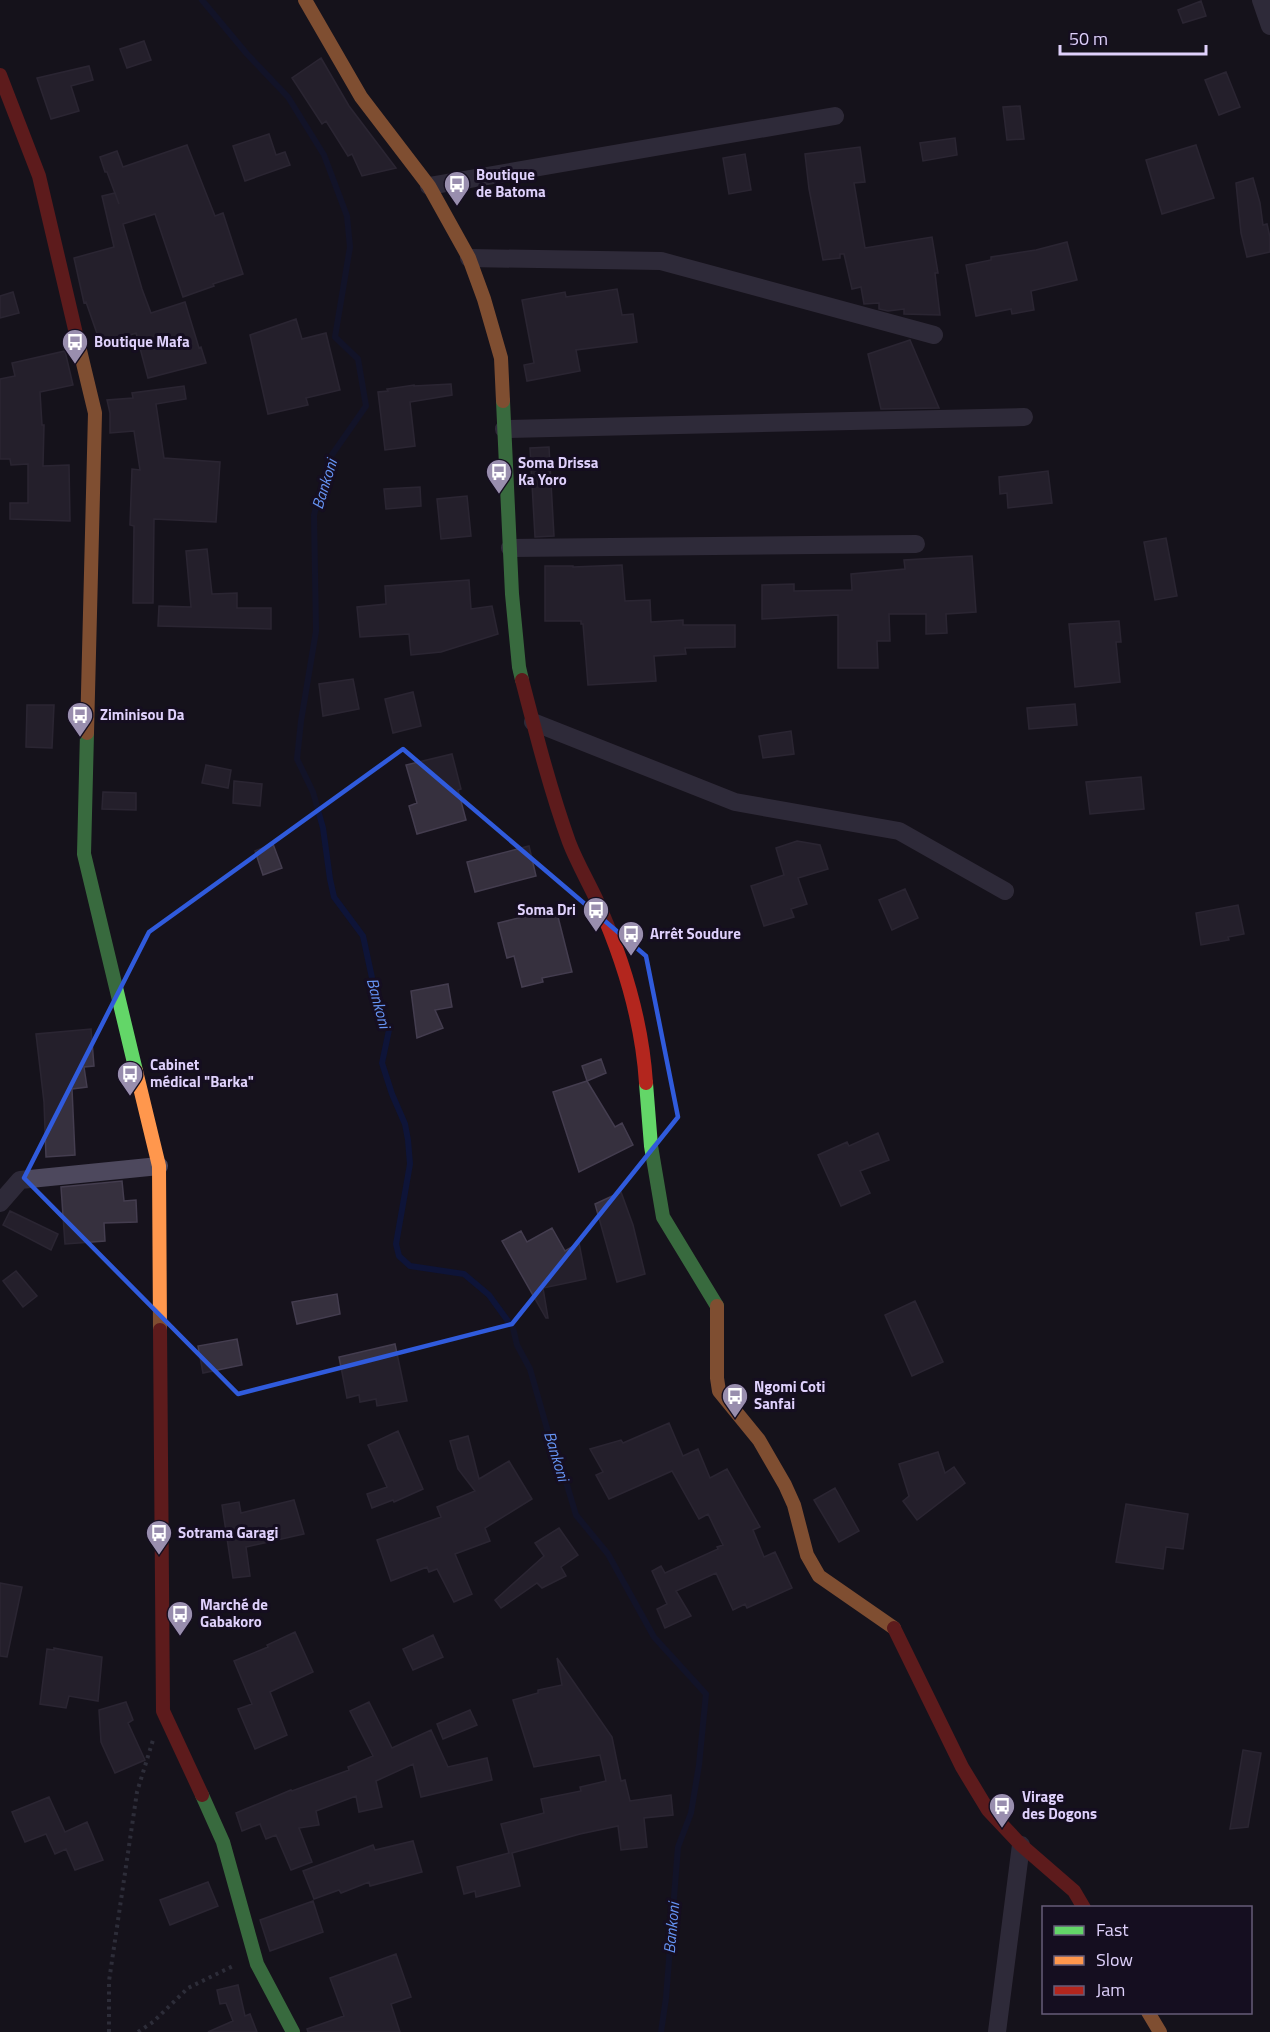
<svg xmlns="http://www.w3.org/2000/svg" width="1270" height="2032" viewBox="0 0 1270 2032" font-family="'Titillium Web',sans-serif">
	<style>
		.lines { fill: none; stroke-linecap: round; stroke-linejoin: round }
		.stream { stroke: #0e1438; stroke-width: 6 }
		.building { fill: #36303e; stroke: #443d4f; stroke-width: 1.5 }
		.path { stroke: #494e5d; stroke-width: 4; stroke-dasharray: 3 4.5; stroke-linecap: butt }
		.street { stroke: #4d485d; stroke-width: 18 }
		.fast { stroke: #63d668; stroke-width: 14 }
		.slow { stroke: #ff974d; stroke-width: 14 }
		.jam { stroke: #b3261e; stroke-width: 14 }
		.marked { fill: none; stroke: #305bdc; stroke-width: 4.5; stroke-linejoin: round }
		.labels { text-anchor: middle; stroke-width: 6; stroke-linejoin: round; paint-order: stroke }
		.poi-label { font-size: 15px; font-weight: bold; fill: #dfd1fc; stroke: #150e20; text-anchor: start }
		.water-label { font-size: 16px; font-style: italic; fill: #6694f4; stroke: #150e20 }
	</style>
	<rect width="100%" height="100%" fill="#16121c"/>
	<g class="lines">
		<path class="stream" d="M 202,0 L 247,54 L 288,97 L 324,155 L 347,216 L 350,247 L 335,337 L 358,359 L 366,406 L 329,459 L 314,515 L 316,631 L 301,721 L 297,759 L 313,792 L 323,828 L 330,879 L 334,897 L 363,936 L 377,1001 L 389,1030 L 382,1063 L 392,1094 L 405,1124 L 408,1140 L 410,1164 L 396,1244 L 399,1256 L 410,1266 L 464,1274 L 489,1295 L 513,1328 L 517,1345 L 530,1369 L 556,1460 L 567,1485 L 576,1515 L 608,1554 L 654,1637 L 706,1694 L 699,1765 L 691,1813 L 678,1847 L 666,1998 L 661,2032"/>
	</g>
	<path class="building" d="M 1201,1 L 1206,16 L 1183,23 L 1178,10 Z
		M 144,41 L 151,60 L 127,68 L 120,49 Z
		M 321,58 L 349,106 L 396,168 L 362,176 L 352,154 L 348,156 L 326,121 L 322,124 L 292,78 Z
		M 89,66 L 93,80 L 71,86 L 79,111 L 51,119 L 37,78 Z
		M 1226,72 L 1240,107 L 1219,115 L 1205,80 Z
		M 1020,106 L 1024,139 L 1007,140 L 1003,107 Z
		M 269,134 L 276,155 L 285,152 L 290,165 L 245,181 L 233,146 Z
		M 955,138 L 957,155 L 923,161 L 920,143 Z
		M 187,145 L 215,216 L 223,213 L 243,274 L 213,284 L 214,286 L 183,297 L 155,214 L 123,224 L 142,289 L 151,313 L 185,302 L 199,348 L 201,347 L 206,363 L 148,378 L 136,333 L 101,345 L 86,302 L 84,303 L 74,258 L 114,247 L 102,196 L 115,193 L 119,204 L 107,172 L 105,172 L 100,157 L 117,151 L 123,167 Z
		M 1196,145 L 1214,198 L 1162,214 L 1146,160 Z
		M 860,147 L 865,182 L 854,183 L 865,248 L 932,237 L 938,273 L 935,273 L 940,315 L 904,314 L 904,309 L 888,311 L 879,309 L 879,303 L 864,304 L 861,287 L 852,289 L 844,254 L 840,254 L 840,258 L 823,260 L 809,189 L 805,154 Z
		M 745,154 L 751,190 L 729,194 L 723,158 Z
		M 1253,178 L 1260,203 L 1263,225 L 1267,224 L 1270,237 L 1270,252 L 1247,257 L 1241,233 L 1236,183 Z
		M 1067,242 L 1077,280 L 1031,291 L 1034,310 L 1012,314 L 1011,309 L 976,316 L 966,265 L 991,260 L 991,257 L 1036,250 Z
		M 617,289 L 622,315 L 633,314 L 637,342 L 576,350 L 580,371 L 527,381 L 524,365 L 534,363 L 522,300 L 565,292 L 566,297 Z
		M 13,292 L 19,313 L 0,318 L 0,296 Z
		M 296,319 L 302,339 L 326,333 L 340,390 L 306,398 L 308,405 L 268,414 L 250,335 Z
		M 910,340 L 939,408 L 881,409 L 868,354 Z
		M 65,351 L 73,385 L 40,392 L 42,425 L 44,425 L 43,466 L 69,465 L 70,521 L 10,519 L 10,503 L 28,503 L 28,464 L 11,465 L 10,459 L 0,459 L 0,379 L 15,376 L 12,363 Z
		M 451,384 L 452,395 L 410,402 L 415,446 L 385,450 L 378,392 L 388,391 L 387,389 L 414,385 L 414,386 Z
		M 184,386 L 186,399 L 156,404 L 164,458 L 220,462 L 216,522 L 154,519 L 153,603 L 133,603 L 134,526 L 130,525 L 132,469 L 140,470 L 134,431 L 110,433 L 110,413 L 107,400 L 133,398 L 132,393 Z
		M 549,447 L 554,536 L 535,537 L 530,448 Z
		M 1048,471 L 1052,503 L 1008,508 L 1007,493 L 1000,494 L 999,477 Z
		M 420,487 L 421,506 L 386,509 L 384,489 Z
		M 467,496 L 471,536 L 441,539 L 437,499 Z
		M 1166,538 L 1177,596 L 1155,600 L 1144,542 Z
		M 207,549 L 212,594 L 237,593 L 237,608 L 271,608 L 271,629 L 158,626 L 159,606 L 191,607 L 186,551 Z
		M 972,556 L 976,612 L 946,614 L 947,633 L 926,634 L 926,614 L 889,614 L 890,641 L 877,641 L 878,668 L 838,668 L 838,615 L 762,619 L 762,585 L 794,584 L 794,591 L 852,590 L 851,574 L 905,569 L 904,560 Z
		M 622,565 L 625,601 L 650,600 L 651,622 L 683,620 L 683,625 L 735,625 L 735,647 L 685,648 L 686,654 L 654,656 L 656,681 L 588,685 L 583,624 L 581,624 L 581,621 L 545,621 L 545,566 L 573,566 L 573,567 Z
		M 469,580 L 471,609 L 492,606 L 498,634 L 441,652 L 411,655 L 409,634 L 360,637 L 357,607 L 386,604 L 385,586 Z
		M 1119,621 L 1121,642 L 1116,642 L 1120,682 L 1075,687 L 1069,624 Z
		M 353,679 L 359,709 L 323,716 L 319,684 Z
		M 413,692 L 421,726 L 393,733 L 385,699 Z
		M 1075,704 L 1077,725 L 1029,729 L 1027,708 Z
		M 27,705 L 54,705 L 52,748 L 26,747 Z
		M 791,731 L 794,754 L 763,758 L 759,736 Z
		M 452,754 L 461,789 L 458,790 L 466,820 L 417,834 L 409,806 L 417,803 L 406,765 Z
		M 206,765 L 231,770 L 228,788 L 202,783 Z
		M 1141,777 L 1144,809 L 1090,814 L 1086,782 Z
		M 234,781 L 262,784 L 260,806 L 233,803 Z
		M 103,792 L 136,793 L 136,810 L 102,809 Z
		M 797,841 L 820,845 L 828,869 L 798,878 L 807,904 L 791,909 L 794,917 L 764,926 L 751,886 L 784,875 L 776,848 Z
		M 273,844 L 282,868 L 263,875 L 255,851 Z
		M 529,846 L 536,876 L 475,892 L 467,862 Z
		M 905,889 L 918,918 L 892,930 L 879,900 Z
		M 1238,905 L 1244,934 L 1228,937 L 1229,940 L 1201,945 L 1196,913 Z
		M 556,909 L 572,972 L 542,978 L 543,982 L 522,987 L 514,956 L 507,958 L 498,923 Z
		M 448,984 L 452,1007 L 435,1010 L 443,1028 L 417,1038 L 411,991 Z
		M 91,1029 L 94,1066 L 84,1067 L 87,1087 L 72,1089 L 75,1155 L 46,1157 L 44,1102 L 36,1034 Z
		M 601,1059 L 606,1073 L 587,1081 L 582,1066 Z
		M 587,1081 L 615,1127 L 622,1123 L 633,1145 L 579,1172 L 553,1092 Z
		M 878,1133 L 889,1160 L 860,1171 L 870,1193 L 841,1206 L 818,1155 L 847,1142 L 849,1146 Z
		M 122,1181 L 124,1201 L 136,1200 L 137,1222 L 104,1223 L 105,1241 L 65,1244 L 61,1187 Z
		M 621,1192 L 633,1225 L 645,1274 L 617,1282 L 595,1204 Z
		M 10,1211 L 58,1234 L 51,1250 L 3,1225 Z
		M 552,1228 L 565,1251 L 579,1243 L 586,1279 L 543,1288 L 548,1318 L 546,1318 L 502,1241 L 521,1231 L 527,1242 Z
		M 16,1271 L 37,1296 L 23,1307 L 3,1281 Z
		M 337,1294 L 340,1314 L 297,1324 L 292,1302 Z
		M 915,1301 L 943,1362 L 912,1376 L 885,1315 Z
		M 237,1339 L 242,1365 L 203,1373 L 198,1346 Z
		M 395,1344 L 407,1401 L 377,1406 L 376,1399 L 360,1402 L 359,1395 L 347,1398 L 339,1357 Z
		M 669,1423 L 683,1456 L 698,1449 L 710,1478 L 727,1469 L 760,1527 L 753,1530 L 764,1557 L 775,1552 L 792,1588 L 747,1608 L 745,1604 L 733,1610 L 716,1573 L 676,1591 L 691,1616 L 665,1628 L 657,1609 L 667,1604 L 652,1571 L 661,1566 L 665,1573 L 718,1549 L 717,1547 L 723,1545 L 708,1514 L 699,1519 L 672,1471 L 609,1499 L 596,1475 L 603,1472 L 590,1449 L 621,1440 L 623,1443 Z
		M 398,1431 L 423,1489 L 394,1502 L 393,1500 L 372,1508 L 367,1494 L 387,1487 L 368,1445 Z
		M 468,1436 L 479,1479 L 509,1461 L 532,1499 L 485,1528 L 490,1541 L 455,1554 L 472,1594 L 454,1602 L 437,1569 L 429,1572 L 427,1567 L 391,1581 L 377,1540 L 441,1517 L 437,1507 L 475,1491 L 458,1469 L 450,1441 Z
		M 938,1452 L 945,1473 L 954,1467 L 965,1483 L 917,1520 L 903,1501 L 909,1496 L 899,1464 Z
		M 835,1488 L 859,1531 L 839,1542 L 814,1500 Z
		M 294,1500 L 304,1534 L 246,1547 L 250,1576 L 233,1578 L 222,1505 L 239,1502 L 241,1513 Z
		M 1126,1504 L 1188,1514 L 1183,1549 L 1166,1547 L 1163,1569 L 1116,1562 Z
		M 559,1528 L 578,1555 L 561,1567 L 566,1576 L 542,1588 L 537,1583 L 501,1608 L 495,1600 L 544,1556 L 535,1543 Z
		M 0,1583 L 22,1587 L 7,1657 L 0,1656 Z
		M 295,1632 L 313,1672 L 270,1692 L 287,1735 L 255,1749 L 238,1709 L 252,1704 L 234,1661 L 268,1647 L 267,1645 Z
		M 433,1635 L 443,1657 L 413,1670 L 403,1649 Z
		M 54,1648 L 102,1657 L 98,1701 L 69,1696 L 66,1708 L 40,1704 L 47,1649 L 54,1650 Z
		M 557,1658 L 612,1737 L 621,1781 L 625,1780 L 630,1801 L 671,1795 L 673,1815 L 644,1818 L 647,1847 L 621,1850 L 618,1826 L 580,1834 L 512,1853 L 520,1886 L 476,1897 L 475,1891 L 464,1894 L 457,1867 L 509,1853 L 501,1824 L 544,1813 L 541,1799 L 581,1791 L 580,1787 L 606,1781 L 600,1755 L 534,1767 L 513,1700 L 538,1693 L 538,1690 L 562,1685 Z
		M 126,1702 L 133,1720 L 128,1723 L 145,1760 L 115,1773 L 101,1742 L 99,1710 Z
		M 369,1702 L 392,1748 L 431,1730 L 448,1767 L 487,1758 L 492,1780 L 421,1797 L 413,1764 L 376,1781 L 382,1807 L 359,1812 L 356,1796 L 316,1811 L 319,1825 L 299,1828 L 312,1862 L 291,1870 L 276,1835 L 266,1839 L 260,1824 L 242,1831 L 236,1813 L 291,1790 L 292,1791 L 349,1770 L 348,1767 L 373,1756 L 350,1711 Z
		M 470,1710 L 477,1725 L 443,1739 L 437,1724 Z
		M 1243,1750 L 1261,1753 L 1248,1827 L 1230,1829 Z
		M 49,1797 L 65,1832 L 87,1822 L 103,1860 L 75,1870 L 66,1849 L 55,1854 L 46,1834 L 25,1842 L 12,1812 Z
		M 413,1841 L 422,1872 L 370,1886 L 369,1882 L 341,1893 L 339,1890 L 314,1899 L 303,1871 L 373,1845 L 375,1850 Z
		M 208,1882 L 218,1906 L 170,1925 L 160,1900 Z
		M 313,1901 L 323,1932 L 270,1951 L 260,1920 Z
		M 396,1954 L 411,1997 L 391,2004 L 400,2032 L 308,2032 L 307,2029 L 344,2016 L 330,1978 Z
		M 238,1985 L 245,2016 L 250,2014 L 257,2032 L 208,2032 L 233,2021 L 226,2003 L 220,2004 L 217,1990 Z"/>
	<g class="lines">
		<path class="path" d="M 109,2032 L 109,1981 L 137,1792 L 153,1740
			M 138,2032 L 153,2022 L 188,1988 L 235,1965"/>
		<path class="street" d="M 1261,0 L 1270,26
			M 429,186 L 835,116
			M 469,258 L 661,261 L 934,335
			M 504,429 L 1024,417
			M 510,548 L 916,544
			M 533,722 L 735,802 L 899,831 L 1005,891
			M 0,1203 L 20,1180 L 159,1166
			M 997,2032 L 1021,1845"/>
		<path class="fast" d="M 503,401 L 512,594 L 519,667 L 522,680
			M 87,733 L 84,854 L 136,1071
			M 646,1083 L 651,1146 L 663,1217 L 717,1306
			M 202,1795 L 223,1842 L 257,1964 L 293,2032"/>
		<path class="slow" d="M 305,0 L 361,97 L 429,186 L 469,258 L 484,299 L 501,358 L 503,401
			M 77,338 L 95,413 L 87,733
			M 136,1071 L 159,1166 L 160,1330
			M 717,1306 L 717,1378 L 719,1391 L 759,1440 L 785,1485 L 794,1505 L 807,1555 L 819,1576 L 894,1628
			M 1148,2012 L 1160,2032"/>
		<path class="jam" d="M 0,75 L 39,176 L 77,338
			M 522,680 C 536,734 550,789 569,842 C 577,863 589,883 598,903 C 623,959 642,1022 646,1083
			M 160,1330 L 163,1711 L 202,1795
			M 894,1628 L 962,1767 L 988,1810 L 1021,1845 L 1074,1891 L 1084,1908"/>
	</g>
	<path d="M0 0H1270V2032H0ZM 403,749 L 646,956 L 678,1117 L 512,1324 L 238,1394 L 24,1178 L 149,932 Z" fill="#16121c" fill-opacity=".55" fill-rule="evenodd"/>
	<path class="marked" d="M 403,749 L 646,956 L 678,1117 L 512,1324 L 238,1394 L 24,1178 L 149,932 Z"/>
	<defs>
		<g id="bus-pin" transform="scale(1.35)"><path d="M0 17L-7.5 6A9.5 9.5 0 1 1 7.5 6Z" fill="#998eae" stroke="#150e20"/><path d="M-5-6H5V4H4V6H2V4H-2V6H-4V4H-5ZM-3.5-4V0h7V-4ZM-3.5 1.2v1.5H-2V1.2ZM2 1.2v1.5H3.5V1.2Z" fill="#fff"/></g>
	</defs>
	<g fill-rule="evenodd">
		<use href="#bus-pin" x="457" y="184"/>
		<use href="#bus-pin" x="75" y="342"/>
		<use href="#bus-pin" x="499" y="472"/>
		<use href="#bus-pin" x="80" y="715"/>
		<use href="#bus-pin" x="596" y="910"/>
		<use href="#bus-pin" x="631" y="934"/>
		<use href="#bus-pin" x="130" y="1074"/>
		<use href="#bus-pin" x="735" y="1396"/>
		<use href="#bus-pin" x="159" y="1533"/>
		<use href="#bus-pin" x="180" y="1614"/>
		<use href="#bus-pin" x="1002" y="1806"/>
	</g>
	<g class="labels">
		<g class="poi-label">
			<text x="476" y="180">Boutique<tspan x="476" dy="17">de Batoma</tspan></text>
			<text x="94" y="347">Boutique Mafa</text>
			<text x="518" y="468">Soma Drissa<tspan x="518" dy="17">Ka Yoro</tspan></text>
			<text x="100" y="720">Ziminisou Da</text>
			<text x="576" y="915" text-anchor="end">Soma Dri</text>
			<text x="650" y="939">Arrêt Soudure</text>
			<text x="150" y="1070">Cabinet<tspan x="150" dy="17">médical "Barka"</tspan></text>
			<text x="754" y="1392">Ngomi Coti<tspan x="754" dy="17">Sanfai</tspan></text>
			<text x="178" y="1538">Sotrama Garagi</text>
			<text x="200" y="1610">Marché de<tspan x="200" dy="17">Gabakoro</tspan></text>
			<text x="1022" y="1802">Virage<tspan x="1022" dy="17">des Dogons</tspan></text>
		</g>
		<g class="water-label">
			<text transform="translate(324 484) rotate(-73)" y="6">Bankoni</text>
			<text transform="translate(379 1003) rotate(75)" y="6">Bankoni</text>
			<text transform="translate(557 1456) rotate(73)" y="6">Bankoni</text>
			<text transform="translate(671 1928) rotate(-85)" y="6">Bankoni</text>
		</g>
	</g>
	<rect x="1042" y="1906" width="210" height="108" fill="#150e20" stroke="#665c78" stroke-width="1.5"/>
	<rect x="1054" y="1926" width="30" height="9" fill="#63d668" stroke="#665c78" stroke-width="1.5"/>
	<text x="1096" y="1936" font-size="18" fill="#dfd1fc">Fast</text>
	<rect x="1054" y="1956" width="30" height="9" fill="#ff974d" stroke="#665c78" stroke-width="1.5"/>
	<text x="1096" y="1966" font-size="18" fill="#dfd1fc">Slow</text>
	<rect x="1054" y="1986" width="30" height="9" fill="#b3261e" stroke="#665c78" stroke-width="1.5"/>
	<text x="1096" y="1996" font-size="18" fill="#dfd1fc">Jam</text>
	<path d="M1060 45v9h146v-9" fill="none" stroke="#dfd1fc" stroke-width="3"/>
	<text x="1069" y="45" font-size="18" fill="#dfd1fc" stroke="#150e20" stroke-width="4.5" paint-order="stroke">50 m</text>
</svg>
